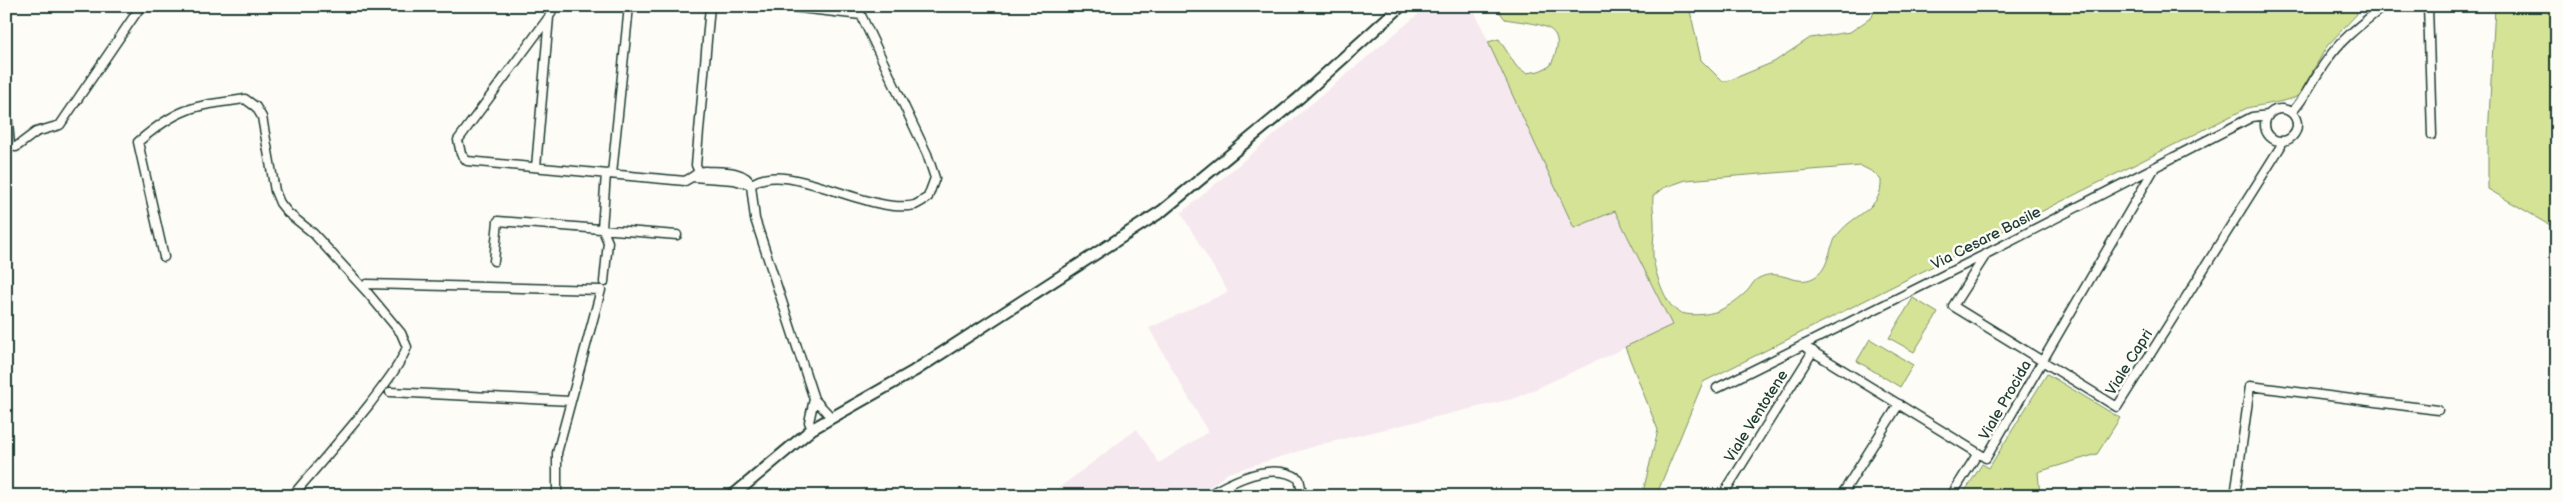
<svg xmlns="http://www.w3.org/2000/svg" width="2563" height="502" viewBox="0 0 2563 502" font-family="'Balsamiq Sans',sans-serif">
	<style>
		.built { fill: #f6e8ef }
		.green { fill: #d5e397; stroke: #7a9066; fill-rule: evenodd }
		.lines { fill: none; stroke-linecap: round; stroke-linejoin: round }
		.minor-casing { stroke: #1f3d34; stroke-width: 11 }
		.tertiary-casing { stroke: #1f3d34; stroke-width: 14 }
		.minor { stroke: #fdfcf7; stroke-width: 8 }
		.tertiary { stroke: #fdfcf7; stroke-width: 10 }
		.labels { text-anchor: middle; stroke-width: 5; stroke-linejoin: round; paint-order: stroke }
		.street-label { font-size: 15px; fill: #1f3d34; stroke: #fdfcf7 }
	</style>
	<rect width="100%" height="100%" fill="#fdfcf7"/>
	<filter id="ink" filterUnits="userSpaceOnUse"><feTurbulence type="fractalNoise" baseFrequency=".02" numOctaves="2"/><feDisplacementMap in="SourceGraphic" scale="10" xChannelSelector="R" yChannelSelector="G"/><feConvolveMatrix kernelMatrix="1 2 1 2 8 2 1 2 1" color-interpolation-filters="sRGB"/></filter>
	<g filter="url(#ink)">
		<path class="built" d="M 1428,6 L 1472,6 L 1574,228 L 1615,211 L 1672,326 L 1516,398 L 1322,444 L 1228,473 L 1197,496 L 1048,496 L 1137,429 L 1159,463 L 1208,432 L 1149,328 L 1228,292 L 1181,213 Z"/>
		<path class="green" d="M 1495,6 L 1689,6 L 1701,60 L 1722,81 L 1728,81 L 1774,62 L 1810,38 L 1850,32 L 1872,17 L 1876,6 L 2354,6 L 2357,14 L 2327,46 L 2299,95 C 2293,101 2259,105 2247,108 L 1703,382 L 1656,496 L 1642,496 L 1658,430 L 1625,347 L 1672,325 L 1615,211 L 1574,228 L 1488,42 L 1499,39 L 1516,66 L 1526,73 L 1539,71 L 1550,66 C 1573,22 1537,25 1505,19 ZM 1861,166 L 1873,172 L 1881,180 C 1883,209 1855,213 1839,233 C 1827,247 1831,269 1813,278 C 1795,287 1780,267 1759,278 C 1754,280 1752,285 1749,289 C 1742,297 1728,307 1718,311 C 1707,315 1687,317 1677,311 C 1665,304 1654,270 1653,256 C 1652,245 1655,233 1654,222 C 1654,213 1652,205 1653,196 L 1663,188 L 1686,180 Z
			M 2495,6 L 2557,6 L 2557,229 L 2488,189 L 2488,137 Z
			M 1913,298 L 1938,313 L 1914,352 L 1889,338 Z
			M 1870,339 L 1913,365 L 1900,387 L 1857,361 Z
			M 2047,374 L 2120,418 L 2097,454 L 2038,472 L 2040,496 L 1962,496 L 1982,464 L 1989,468 Z"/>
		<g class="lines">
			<g class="minor-casing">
				<path id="minor" d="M 554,6 L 549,17 L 458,140 L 461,154 L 467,161 L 685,181 L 692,177
					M 782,6 L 861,15 L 927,154 L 935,178 L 928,197 C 924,200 919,203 915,205 C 870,216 783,157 751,185 L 755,219 L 814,399 L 832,418
					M 2428,6 L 2432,135
					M 6,99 L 10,146 L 16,147 L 36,132 L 60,125 L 141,6
					M2265 125a16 16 0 1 1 32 0a16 16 0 1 1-32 0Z
					M 2292,112 C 2307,96 2314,77 2327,60 C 2342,38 2363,23 2384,6
					M 536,167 L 549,17
					M 705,171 C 719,172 745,169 751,185 L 734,180 L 692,177 L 699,172 Z
					M 699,172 L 696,165 L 710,6
					M 612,174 L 629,6
					M 1985,256 L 1953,306 L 2117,407 L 2281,146 L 2281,141
					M 164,257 L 138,142 C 179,107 193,106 245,99 L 256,107 L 262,117 L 275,191 L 280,203 L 288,213 L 313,233 L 367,292 L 401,333 L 407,347 C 398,369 383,386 369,405 C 344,436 318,466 292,496
					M 494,261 L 498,221 L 677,235
					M 604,282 L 608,242 L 602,228 L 606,174
					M 367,284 L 601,290 L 557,453 L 557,496
					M 1802,345 L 1986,458 L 2154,169
					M 1717,388 L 1986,254 L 2252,117 L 2268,115
					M 390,392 L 570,401
					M 812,429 L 809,422 L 814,399
					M 1207,496 C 1232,481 1273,460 1299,479 L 1303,496
					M 1722,496 L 1813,351
					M 1841,496 L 1899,404
					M 1951,496 L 1978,453
					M 2235,496 L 2250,386 L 2438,410"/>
			</g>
			<g class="tertiary-casing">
				<path id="tertiary" d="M 732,496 L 812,429 L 914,371 L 1162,211 L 1299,98 L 1401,6"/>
			</g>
			<use href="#minor" class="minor"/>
			<use href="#tertiary" class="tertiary"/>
		</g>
	</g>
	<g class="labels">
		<g class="street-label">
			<text transform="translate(1986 238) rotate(-27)" y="5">Via Cesare Basile</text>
			<text transform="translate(2129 362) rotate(-58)" y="5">Viale Capri</text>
			<text transform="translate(2005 400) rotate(-60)" y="5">Viale Procida</text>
			<text transform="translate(1756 416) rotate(-58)" y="5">Viale Ventotene</text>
		</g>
	</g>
	<rect width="2563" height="502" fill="none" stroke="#fdfcf7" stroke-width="25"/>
	<rect x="12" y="12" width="2538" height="477" fill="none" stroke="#1f3d34" stroke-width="2" filter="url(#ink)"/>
</svg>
